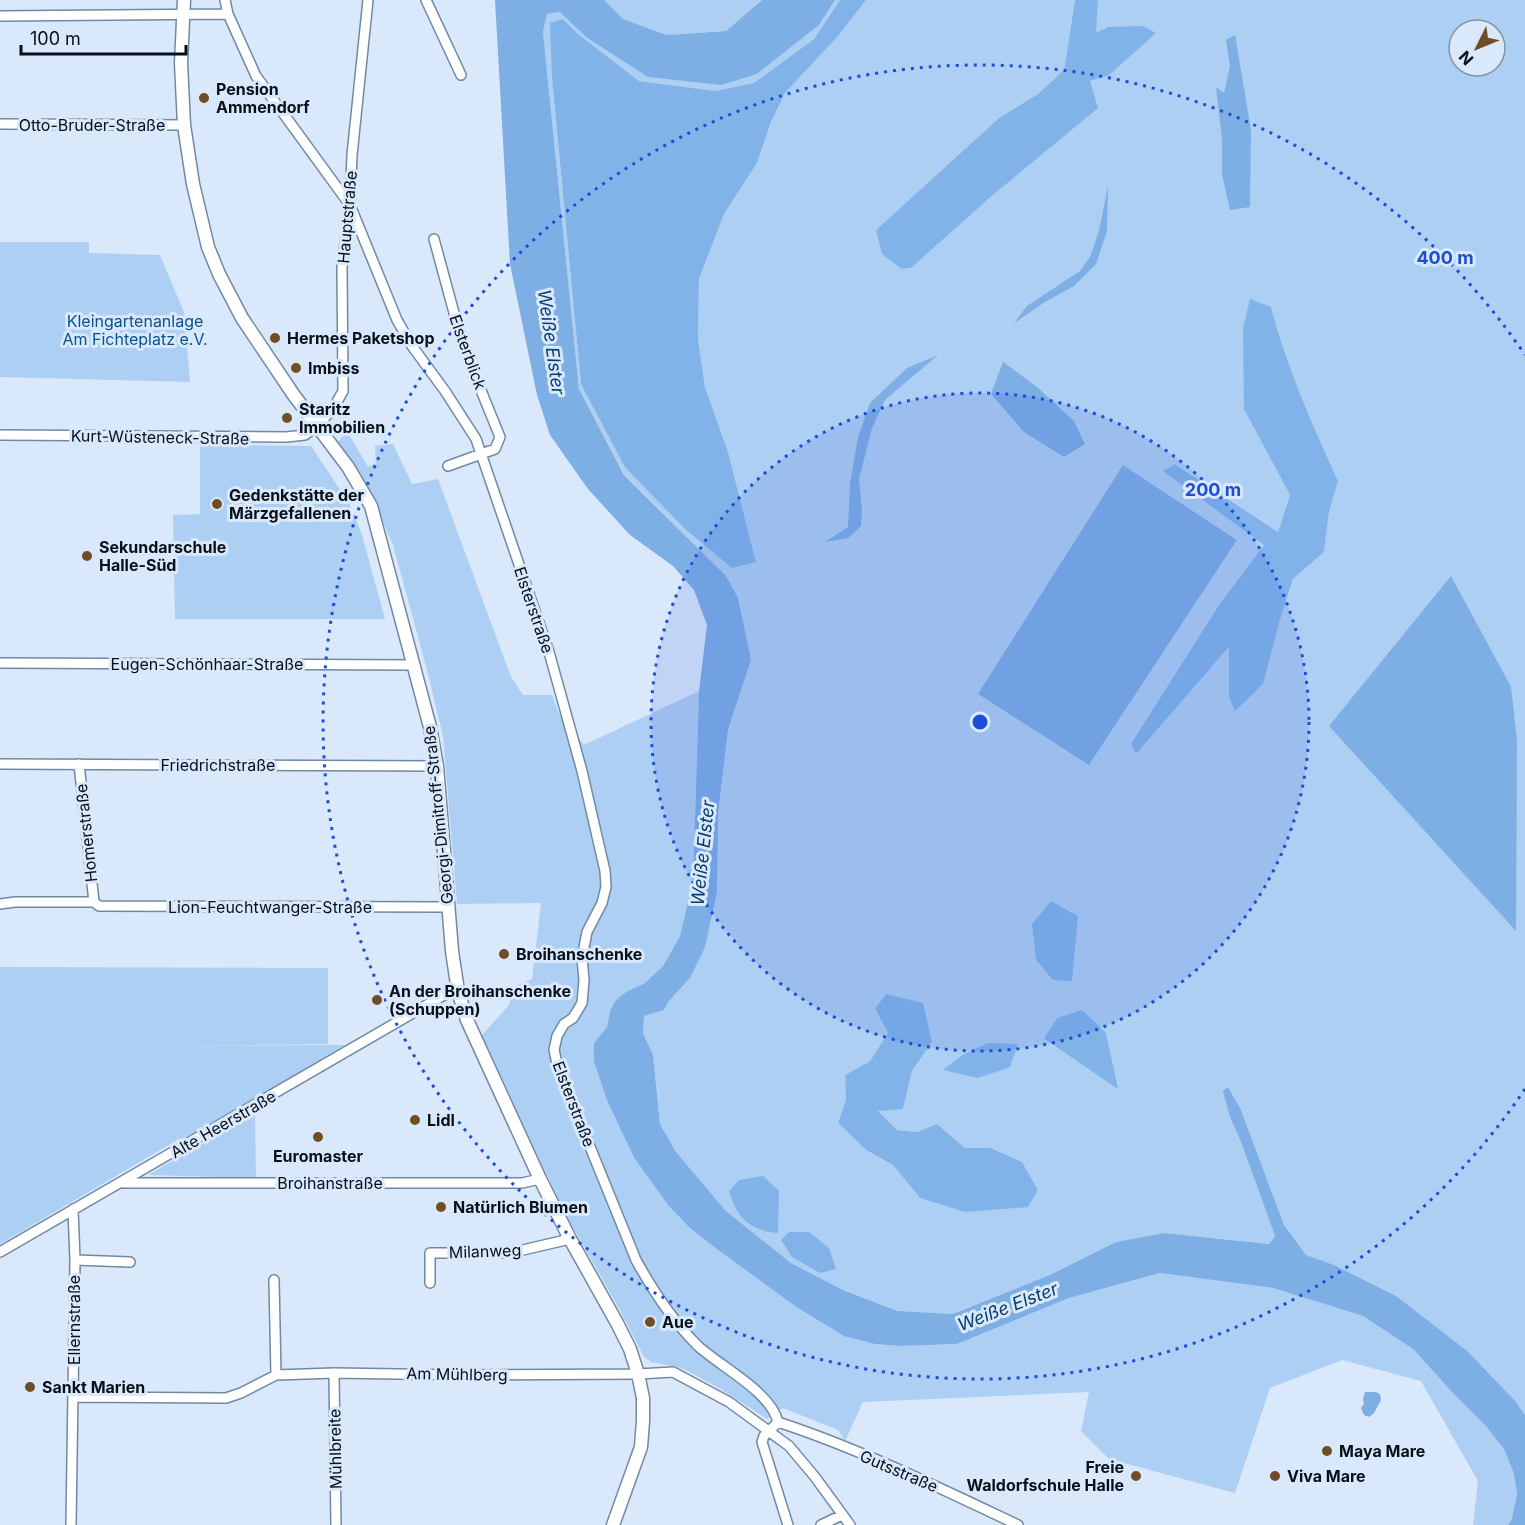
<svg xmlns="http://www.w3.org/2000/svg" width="1525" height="1525" viewBox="0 0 1525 1525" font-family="Inter,sans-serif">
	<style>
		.green { fill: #adcff3; fill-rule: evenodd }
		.forest { fill: #81b3e8 }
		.water { fill: #7daee4 }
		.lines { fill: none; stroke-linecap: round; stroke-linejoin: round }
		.minor-casing { stroke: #7189a3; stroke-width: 12 }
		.tertiary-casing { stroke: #7189a3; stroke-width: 15 }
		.minor { stroke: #fff; stroke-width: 9 }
		.tertiary { stroke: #fff; stroke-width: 12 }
		.ring { fill: none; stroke: #1d4ed8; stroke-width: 3; stroke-dasharray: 3 6 }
		.poi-dot { fill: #6f4e25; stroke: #d9e8fa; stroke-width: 2 }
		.labels { text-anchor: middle; stroke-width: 6; stroke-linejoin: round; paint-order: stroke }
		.poi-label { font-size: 16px; font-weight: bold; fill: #07101a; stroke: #d9e8fa; text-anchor: start }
		.street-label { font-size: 16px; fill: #07101a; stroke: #d9e8fa }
		.park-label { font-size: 16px; fill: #065494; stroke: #d9e8fa }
		.water-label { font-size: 18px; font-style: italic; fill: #063f6f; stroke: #d9e8fa }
		.centre { fill: #1d4ed8; stroke: #d9e8fa; stroke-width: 3 }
		.ring-label { font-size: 18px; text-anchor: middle; font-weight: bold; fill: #1d4ed8; stroke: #d9e8fa; stroke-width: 6; stroke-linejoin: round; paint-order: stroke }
	</style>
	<rect width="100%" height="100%" fill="#d9e8fa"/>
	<path class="green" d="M 604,0 L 762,0 L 726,31 L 667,35 L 623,19 Z
		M 835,0 L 840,0 L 814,39 L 754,83 L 715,91 L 639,81 L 578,34 L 563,19 L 552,78 L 581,384 L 756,562 L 728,452 L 705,387 L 698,339 L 699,279 L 724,214 L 757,163 L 771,122 L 785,93 L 839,35 L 866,0 L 1075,0 L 1064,70 L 1038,94 L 999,118 L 876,230 L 902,269 L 911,268 L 994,194 L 1090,81 L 1098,0 L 1525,0 L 1525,1415 L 1516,1402 L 1396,1296 L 1334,1265 L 1306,1256 L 1284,1225 L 1241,1110 L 1230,1117 L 1241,1142 L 1275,1236 L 1269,1244 L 1164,1233 L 1116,1242 L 1052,1274 L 953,1314 L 899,1311 L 843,1290 L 791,1263 L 726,1211 L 676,1152 L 660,1124 L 653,1055 L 643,1033 L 644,1016 L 664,1010 L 669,1001 L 690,978 L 718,815 L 728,730 L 751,660 L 687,537 L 624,474 L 579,389 L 543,32 L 547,14 L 560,12 L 586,37 L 722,85 L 757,74 L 819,25 ZM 1459,30 L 1495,30 L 1495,66 L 1459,66 ZM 1271,307 C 1287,368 1312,424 1338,481 L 1329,512 L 1324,552 L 1293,579 L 1279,623 L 1229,697 L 1230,646 L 1136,754 L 1221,602 L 1264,545 L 1176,464 L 1278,532 L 1290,495 L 1271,459 ZM 1123,465 L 1237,540 L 1089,765 ZM 886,995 L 922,1003 L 932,1042 L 912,1071 L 903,1109 L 877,1110 L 897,1130 L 917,1132 L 937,1124 L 965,1148 L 991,1148 L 1022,1162 L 1038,1190 L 1027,1206 L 998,1208 L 920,1198 L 893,1165 L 866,1150 L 838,1123 L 846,1100 L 845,1075 L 870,1061 L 888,1033 L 875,1010 ZM 1057,1018 L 1118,1088 L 1044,1040 Z
		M 0,242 L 89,242 L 89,253 L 160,255 L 184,312 L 190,382 L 0,377 Z
		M 347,431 L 368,467 L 376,463 L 375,446 L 393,444 L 412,484 L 438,479 L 511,677 L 523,695 L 552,695 L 559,714 L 584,745 L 699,691 L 693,880 L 680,936 L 663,966 L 645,983 L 626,992 L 610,1011 L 607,1027 L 594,1043 L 607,1100 L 635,1158 L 691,1229 L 795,1306 L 875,1344 L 900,1346 L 957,1344 L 1069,1298 L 1160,1273 L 1273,1288 L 1363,1316 L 1413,1349 L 1453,1393 L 1484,1424 L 1504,1449 L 1514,1474 L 1517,1494 L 1512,1518 L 1508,1525 L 1473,1525 L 1478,1481 L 1421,1381 L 1342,1360 L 1270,1388 L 1235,1493 L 1109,1459 L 1081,1431 L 1089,1392 L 863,1402 L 845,1441 L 838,1430 L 783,1408 L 767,1419 L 719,1388 L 682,1368 L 651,1362 L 644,1357 L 621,1312 L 564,1212 L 482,1035 L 509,1005 L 515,986 L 532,979 L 541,903 L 457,904 L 443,736 L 427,670 L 393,545 L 375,503 L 336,444 Z
		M 200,445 L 311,446 L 349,503 L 362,535 L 385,619 L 175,619 L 173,515 L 200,514 Z
		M 0,967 L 328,968 L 328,1044 L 178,1046 L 345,1045 L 190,1138 L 179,1139 L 0,1244 Z
		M 255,1113 L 256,1178 L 148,1175 Z"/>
	<path class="forest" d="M 840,0 L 866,0 L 839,35 L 785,93 L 771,122 L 757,163 L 724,214 L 699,279 L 698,339 L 705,387 L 728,452 L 756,562 L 732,568 L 685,529 L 625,467 L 581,384 L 552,78 L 550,23 L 563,19 L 578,34 L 639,81 L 715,91 L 754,83 L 814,39 Z
		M 1075,0 L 1098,0 L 1096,33 L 1108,27 L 1143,26 L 1156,33 L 1109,75 L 1090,81 L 1098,108 L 994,194 L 911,268 L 902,269 L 882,254 L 876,230 L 999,118 L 1038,94 L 1064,70 Z
		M 1250,299 L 1271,307 C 1287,368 1312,424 1338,481 L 1329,512 L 1324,552 L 1293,579 L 1279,623 L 1263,684 L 1235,711 L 1229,697 L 1229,647 L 1136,754 L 1131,744 L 1221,602 L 1264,545 L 1163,471 L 1175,464 L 1278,532 L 1290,495 L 1244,409 L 1243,329 Z
		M 1051,901 L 1078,916 L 1072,981 L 1053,980 L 1036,960 L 1032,924 Z
		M 886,994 L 923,1003 L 932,1042 L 912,1071 L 903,1109 L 878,1111 L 897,1130 L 917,1132 L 937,1124 L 965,1148 L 991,1148 L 1022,1162 L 1038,1190 L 1028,1207 L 965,1212 L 920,1198 L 893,1165 L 866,1150 L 838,1123 L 846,1100 L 845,1075 L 870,1061 L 888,1033 L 875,1009 Z
		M 1082,1010 L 1106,1033 L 1118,1089 L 1044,1039 L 1057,1018 Z
		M 988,1043 L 1018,1044 L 1010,1067 L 978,1078 L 943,1070 L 962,1055 Z
		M 763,1176 L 779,1191 L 778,1233 C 749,1230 737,1218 729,1191 L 739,1180 Z
		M 789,1232 L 809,1232 L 829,1248 L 836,1269 L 820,1273 L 792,1257 L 781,1240 Z"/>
	<path class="water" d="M 495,0 L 604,0 L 623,19 L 667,35 L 726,31 L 762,0 L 835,0 L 819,25 L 757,74 L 722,85 L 648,77 L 586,37 L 560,12 L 547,14 L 543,32 L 579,389 L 624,475 L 726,576 L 738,598 L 751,660 L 728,730 L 718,815 L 717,892 L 705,947 L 690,978 L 669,1001 L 664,1010 L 644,1016 L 643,1033 L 653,1055 L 660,1124 L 676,1152 L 726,1211 L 791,1263 L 843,1290 L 898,1311 L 953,1314 L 1052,1274 L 1116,1242 L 1164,1233 L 1269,1244 L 1275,1236 L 1241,1142 L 1230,1117 L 1223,1091 L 1228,1087 L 1241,1110 L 1284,1225 L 1306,1255 L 1334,1265 L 1396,1296 L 1467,1351 L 1516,1402 L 1525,1415 L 1525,1525 L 1508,1525 L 1512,1518 L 1517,1494 L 1514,1474 L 1504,1449 L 1484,1424 L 1453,1393 L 1413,1349 L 1363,1316 L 1273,1288 L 1160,1273 L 1069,1298 L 957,1344 L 900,1346 L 875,1344 L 844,1336 L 795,1306 L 717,1249 L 691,1229 L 669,1206 L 635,1159 L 620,1128 L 607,1100 L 594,1061 L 594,1043 L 607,1027 L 610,1011 L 616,1000 L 626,992 L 645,983 L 663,966 L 680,936 L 693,880 L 699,691 L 707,625 L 694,590 L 673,566 L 630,535 L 588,489 L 550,435 L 537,395 L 510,264 Z
		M 1235,35 L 1251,130 L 1250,207 L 1230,210 L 1222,174 L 1222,139 L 1216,87 L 1224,93 L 1230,66 L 1226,40 Z
		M 1108,186 L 1107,231 L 1096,264 L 1074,286 L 1045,302 L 1014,323 L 1027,306 L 1080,271 L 1090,257 L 1099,231 Z
		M 938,355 L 885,400 L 872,428 L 859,479 L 862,510 L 861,526 L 848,538 L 825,542 L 848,527 L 850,484 L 858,437 L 870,403 L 907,368 Z
		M 1003,362 L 1037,387 L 1074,421 L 1085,444 L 1064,457 L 1024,432 L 991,394 Z
		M 1123,465 L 1237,540 L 1089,765 L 978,694 Z
		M 1451,576 L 1511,687 L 1517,740 L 1516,931 L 1329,726 Z
		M 1365,1392 L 1376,1392 L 1380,1394 L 1381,1400 L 1374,1413 L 1369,1417 L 1364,1415 L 1361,1408 L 1364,1404 L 1363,1399 Z"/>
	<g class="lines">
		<g class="minor-casing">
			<path id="minor" d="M 225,0 L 228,14 L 256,76 L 350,205 L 397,320 L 412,346 L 445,391 L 476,439 L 549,652 L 582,771 L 605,871 L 606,887 L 602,903 L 587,932 L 582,958 L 584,980 L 582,1003 L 573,1018 L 564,1024 L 557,1036 L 554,1050 L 558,1068 L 636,1260 C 653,1291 673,1321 698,1346 C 721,1367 771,1392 778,1422 L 764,1436 L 762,1442 L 788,1525
				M 426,0 L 461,75
				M 0,16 L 228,14
				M 0,124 L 184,125
				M 434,239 L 463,346 L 500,437 L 495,449 L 448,466
				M 0,435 L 286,437 L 305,435 L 317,426 L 333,409 L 343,391 L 342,267 L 350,205 L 352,155 L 368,0
				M 0,663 L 415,665
				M 0,764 L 437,766
				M 79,764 L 94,902
				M 0,904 L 15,902 L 94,902 L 99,906 L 448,907
				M 123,1183 L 522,1183 L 540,1179
				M 0,1252 L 444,995
				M 75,1260 L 130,1262
				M 274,1280 L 276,1375
				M 430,1283 L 430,1253 L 510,1253 L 570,1239
				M 334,1373 L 336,1525
				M 73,1397 L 226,1398 L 241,1393 L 276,1375 L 334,1373 L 462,1375 L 638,1374 L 673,1372 L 729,1402 L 789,1446 L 815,1477 L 850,1525
				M 778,1422 C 860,1449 940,1488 1018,1525
				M 71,1525 L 75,1260 L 73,1209
				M 821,1525 L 842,1515"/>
		</g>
		<g class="tertiary-casing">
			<path id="tertiary" d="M 184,0 L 181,63 L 184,125 L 193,184 L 208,247 L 219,274 L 242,318 L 293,394 L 348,467 L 371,506 L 430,727 L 437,766 L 452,951 L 458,991 L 467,1020 L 540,1179 L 570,1239 L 617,1323 L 630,1349 L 638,1374 L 643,1398 L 643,1421 L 641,1447 L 613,1525"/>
		</g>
		<use href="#minor" class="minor"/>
		<use href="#tertiary" class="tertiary"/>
	</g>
	<circle cx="980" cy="722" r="329" fill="#1d4ed8" fill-opacity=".12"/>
	<g class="ring">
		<circle cx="980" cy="722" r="329"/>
		<path d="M1525 1089A657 657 0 1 1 1525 355"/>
	</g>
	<g class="poi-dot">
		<circle cx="204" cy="98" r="6"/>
		<circle cx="275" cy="338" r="6"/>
		<circle cx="296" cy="368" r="6"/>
		<circle cx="287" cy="418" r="6"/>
		<circle cx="217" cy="504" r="6"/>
		<circle cx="87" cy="556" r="6"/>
		<circle cx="504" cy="954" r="6"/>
		<circle cx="377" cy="1000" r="6"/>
		<circle cx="415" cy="1120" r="6"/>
		<circle cx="318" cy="1137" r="6"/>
		<circle cx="441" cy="1207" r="6"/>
		<circle cx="650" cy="1322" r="6"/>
		<circle cx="30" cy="1387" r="6"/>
		<circle cx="1327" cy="1451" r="6"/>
		<circle cx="1136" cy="1476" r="6"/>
		<circle cx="1275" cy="1476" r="6"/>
	</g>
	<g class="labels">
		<g class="poi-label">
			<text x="216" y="95">Pension<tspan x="216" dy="18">Ammendorf</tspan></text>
			<text x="287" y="344">Hermes Paketshop</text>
			<text x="308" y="374">Imbiss</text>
			<text x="299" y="415">Staritz<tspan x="299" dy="18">Immobilien</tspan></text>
			<text x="229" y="501">Gedenkstätte der<tspan x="229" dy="18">Märzgefallenen</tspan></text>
			<text x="99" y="553">Sekundarschule<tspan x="99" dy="18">Halle-Süd</tspan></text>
			<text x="516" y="960">Broihanschenke</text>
			<text x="389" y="997">An der Broihanschenke<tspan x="389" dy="18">(Schuppen)</tspan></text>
			<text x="427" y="1126">Lidl</text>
			<text x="318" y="1162" text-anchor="middle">Euromaster</text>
			<text x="453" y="1213">Natürlich Blumen</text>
			<text x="662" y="1328">Aue</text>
			<text x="42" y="1393">Sankt Marien</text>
			<text x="1339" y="1457">Maya Mare</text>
			<text x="1124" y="1473" text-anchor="end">Freie<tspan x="1124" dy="18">Waldorfschule Halle</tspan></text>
			<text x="1287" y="1482">Viva Mare</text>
		</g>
		<g class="street-label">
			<text x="92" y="131">Otto-Bruder-Straße</text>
			<text transform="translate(347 217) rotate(-85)" y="6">Hauptstraße</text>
			<text transform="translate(468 352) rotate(70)" y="6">Elsterblick</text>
			<text transform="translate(160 437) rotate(1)" y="6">Kurt-Wüsteneck-Straße</text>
			<text transform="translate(534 610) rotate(71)" y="6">Elsterstraße</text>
			<text x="207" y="670">Eugen-Schönhaar-Straße</text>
			<text x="218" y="771">Friedrichstraße</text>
			<text transform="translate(438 815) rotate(-96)" y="6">Georgi-Dimitroff-Straße</text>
			<text transform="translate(86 833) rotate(-96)" y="6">Homerstraße</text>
			<text x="270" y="913">Lion-Feuchtwanger-Straße</text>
			<text transform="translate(574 1104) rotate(69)" y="6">Elsterstraße</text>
			<text transform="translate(223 1124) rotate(-30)" y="6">Alte Heerstraße</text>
			<text x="330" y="1189">Broihanstraße</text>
			<text transform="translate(485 1251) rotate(-2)" y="6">Milanweg</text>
			<text transform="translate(74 1320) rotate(-90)" y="6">Ellernstraße</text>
			<text transform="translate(457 1374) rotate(1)" y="6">Am Mühlberg</text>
			<text transform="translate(335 1449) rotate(-91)" y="6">Mühlbreite</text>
			<text transform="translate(899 1471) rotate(23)" y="6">Gutsstraße</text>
		</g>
		<g class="park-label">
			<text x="135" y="327">Kleingartenanlage<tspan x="135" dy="18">Am Fichteplatz e.V.</tspan></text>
		</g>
		<g class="water-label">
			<text transform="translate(551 342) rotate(82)" y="6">Weiße Elster</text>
			<text transform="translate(703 853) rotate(-84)" y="6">Weiße Elster</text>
			<text transform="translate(1008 1307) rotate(-21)" y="6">Weiße Elster</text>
		</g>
	</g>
	<circle cx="980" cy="722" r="9" class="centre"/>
	<g class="ring-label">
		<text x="1445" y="264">400 m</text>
		<text x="1213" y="496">200 m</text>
	</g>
	<g transform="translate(1477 48) rotate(227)"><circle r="28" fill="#d9e8fa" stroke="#8592a0" stroke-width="1.5"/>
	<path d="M0-4.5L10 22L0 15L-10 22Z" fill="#6f4e25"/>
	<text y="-9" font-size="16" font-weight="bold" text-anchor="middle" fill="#07101a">N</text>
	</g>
	<path d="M21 45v9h165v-9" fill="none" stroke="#07101a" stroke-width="3"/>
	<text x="30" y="45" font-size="18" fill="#07101a" stroke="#d9e8fa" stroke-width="4.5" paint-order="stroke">100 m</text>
</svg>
